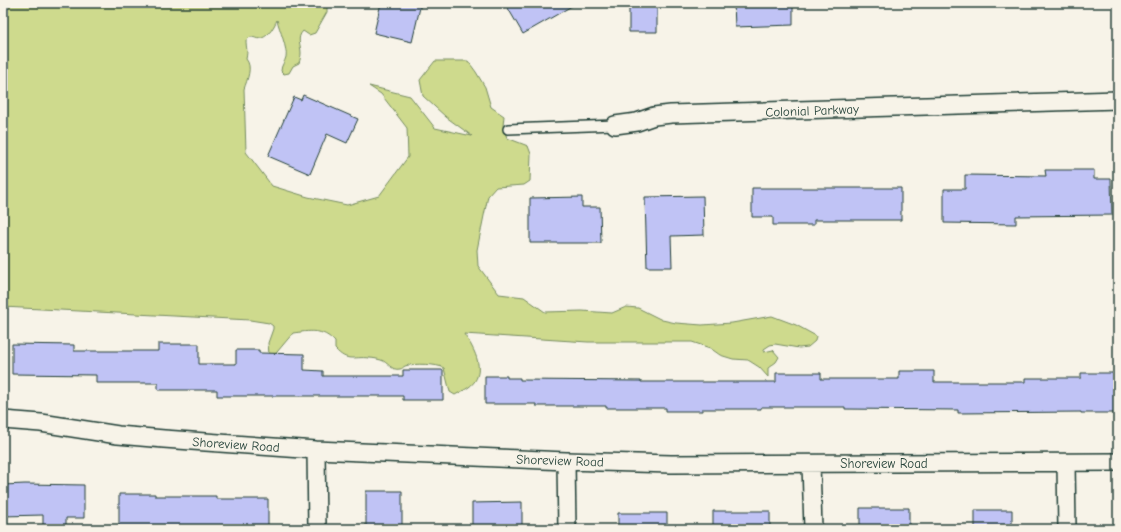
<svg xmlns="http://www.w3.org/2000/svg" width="1121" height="532" viewBox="0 0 1121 532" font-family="'Comic Neue',sans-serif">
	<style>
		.green { fill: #ceda8d; stroke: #768c60 }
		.building { fill: #c0c3f5; stroke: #1f3d34 }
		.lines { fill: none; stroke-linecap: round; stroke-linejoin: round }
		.service-casing { stroke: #1f3d34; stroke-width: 12 }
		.minor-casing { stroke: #1f3d34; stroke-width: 20 }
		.service { stroke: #f7f3e8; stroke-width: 9 }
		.minor { stroke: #f7f3e8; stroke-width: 17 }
		.labels { text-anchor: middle; stroke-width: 3; stroke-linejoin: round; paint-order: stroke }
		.street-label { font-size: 13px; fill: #1f3d34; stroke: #f7f3e8 }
	</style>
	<rect width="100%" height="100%" fill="#f7f3e8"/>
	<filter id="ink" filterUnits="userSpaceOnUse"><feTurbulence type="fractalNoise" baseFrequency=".025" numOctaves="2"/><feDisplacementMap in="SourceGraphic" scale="8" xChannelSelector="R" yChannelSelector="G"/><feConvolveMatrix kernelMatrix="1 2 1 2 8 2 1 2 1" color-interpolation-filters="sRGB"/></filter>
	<g filter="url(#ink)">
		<path class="green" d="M 3,3 L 327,3 L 327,12 L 315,33 L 309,35 L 303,31 C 296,38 301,45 301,53 C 301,56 300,60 299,63 L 293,66 L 289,73 L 284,74 L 281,71 C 281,65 285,62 286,57 C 288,50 279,28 277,20 C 274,26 270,35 262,38 C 255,41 253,33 246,40 C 246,48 248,50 246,59 C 253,67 247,80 244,89 L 246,152 L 272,186 L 308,197 L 347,205 L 379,196 L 408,157 L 407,128 L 381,94 L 369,86 L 410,96 L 435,128 L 472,136 L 446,117 L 423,96 L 420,80 L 435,61 L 468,61 L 476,72 L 485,87 L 491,107 L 504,116 L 503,126 L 507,138 L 528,146 L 531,154 L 530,181 L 524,185 L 496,187 L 488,196 L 477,250 L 478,266 L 499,294 L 524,297 L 545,312 L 582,311 L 612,313 L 626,307 L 638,308 L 662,320 L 676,323 L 702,325 L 732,323 L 772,316 L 796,325 L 816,336 L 815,341 L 808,347 L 799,348 L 775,344 L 770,345 L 764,349 L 764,352 L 773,350 L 779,357 L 776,362 L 768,368 L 768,377 L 759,367 L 748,360 L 733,359 L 720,355 L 710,348 L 692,342 L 588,342 L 464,334 C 466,338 470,342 472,347 C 479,360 483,377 469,387 C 465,390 460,392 455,395 L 450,392 L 444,368 C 438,364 413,363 405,366 C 403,367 402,369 400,369 C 391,371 388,362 381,360 C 377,359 373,358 369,358 C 353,356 348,363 335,349 L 335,342 C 323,328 309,331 293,333 L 272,358 L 270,366 L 268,343 L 273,329 L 273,326 L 269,323 L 250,320 L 3,307 Z"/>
		<path class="building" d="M 381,3 L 421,3 L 412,42 L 374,33 Z
			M 505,3 L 577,3 L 523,34 Z
			M 629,3 L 657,3 L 657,32 L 629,32 Z
			M 734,3 L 793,3 L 793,25 L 735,27 Z
			M 303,95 L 358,119 L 347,143 L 327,134 L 310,174 L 268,156 L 294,97 L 301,100 Z
			M 1045,170 L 1094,170 L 1094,179 L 1111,179 L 1112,215 L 1016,216 L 1016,224 L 944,223 L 944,189 L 965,189 L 965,175 L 1046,176 Z
			M 752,188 L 901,188 L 901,220 L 814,220 L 814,225 L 773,225 L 773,217 L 752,217 Z
			M 703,196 L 704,235 L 671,236 L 672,267 L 647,267 L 645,197 Z
			M 582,197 L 582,207 L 600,207 L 601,243 L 530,243 L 530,198 Z
			M 12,344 L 74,345 L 74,351 L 158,351 L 158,344 L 199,344 L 199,364 L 236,364 L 236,350 L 259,350 L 259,353 L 304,354 L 304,370 L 323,371 L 323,376 L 403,376 L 403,370 L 443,370 L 443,400 L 403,400 L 403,396 L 217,396 L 217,390 L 158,390 L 158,383 L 96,383 L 96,375 L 12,374 Z
			M 899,371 L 934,371 L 934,382 L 1025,382 L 1025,378 L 1081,378 L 1081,373 L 1117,373 L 1117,413 L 1081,413 L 1081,412 L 958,413 L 958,410 L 845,409 L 845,407 L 761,407 L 761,409 L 702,409 L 702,411 L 666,411 L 666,408 L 606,408 L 606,406 L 536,406 L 536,404 L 485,404 L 485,376 L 507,376 L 507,378 L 520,378 L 520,380 L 641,381 L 641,382 L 776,382 L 776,373 L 821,373 L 821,379 L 899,379 Z
			M 25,484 L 84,485 L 84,518 L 66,518 L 66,529 L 43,529 L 43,515 L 3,516 L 3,485 Z
			M 366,491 L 402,491 L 402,529 L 366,529 Z
			M 119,494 L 155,494 L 155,496 L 216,496 L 216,499 L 268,499 L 268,529 L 119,529 Z
			M 522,502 L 522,529 L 472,529 L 472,503 Z
			M 860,508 L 909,508 L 909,529 L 860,529 Z
			M 975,510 L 1012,510 L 1012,529 L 975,529 Z
			M 713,511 L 770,511 L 770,529 L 713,529 Z
			M 618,513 L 667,513 L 667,529 L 618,529 Z"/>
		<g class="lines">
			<g class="service-casing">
				<path id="service" d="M 508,129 L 615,125"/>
			</g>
			<g class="minor-casing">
				<path id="minor" d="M 615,125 L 637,122 L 654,116 L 671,114 L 1118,100
					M 3,420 L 41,423 L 118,435 L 164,439 L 316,450 L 566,461 L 671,464 L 1118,462
					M 316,450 L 317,529
					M 566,461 L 567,529
					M 1066,463 L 1067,529
					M 811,464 L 813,529"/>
			</g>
			<use href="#service" class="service"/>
			<use href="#minor" class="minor"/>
		</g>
	</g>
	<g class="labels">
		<g class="street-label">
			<text transform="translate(812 110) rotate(-2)" y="5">Colonial Parkway</text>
			<text transform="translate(236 444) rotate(4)" y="5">Shoreview Road</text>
			<text transform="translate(560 460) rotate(2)" y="5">Shoreview Road</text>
			<text x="884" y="468">Shoreview Road</text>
		</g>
	</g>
	<rect width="1121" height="532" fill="none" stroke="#f7f3e8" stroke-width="16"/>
	<rect x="8" y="8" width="1105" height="516" fill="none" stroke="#1f3d34" stroke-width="1.5" filter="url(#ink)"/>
</svg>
